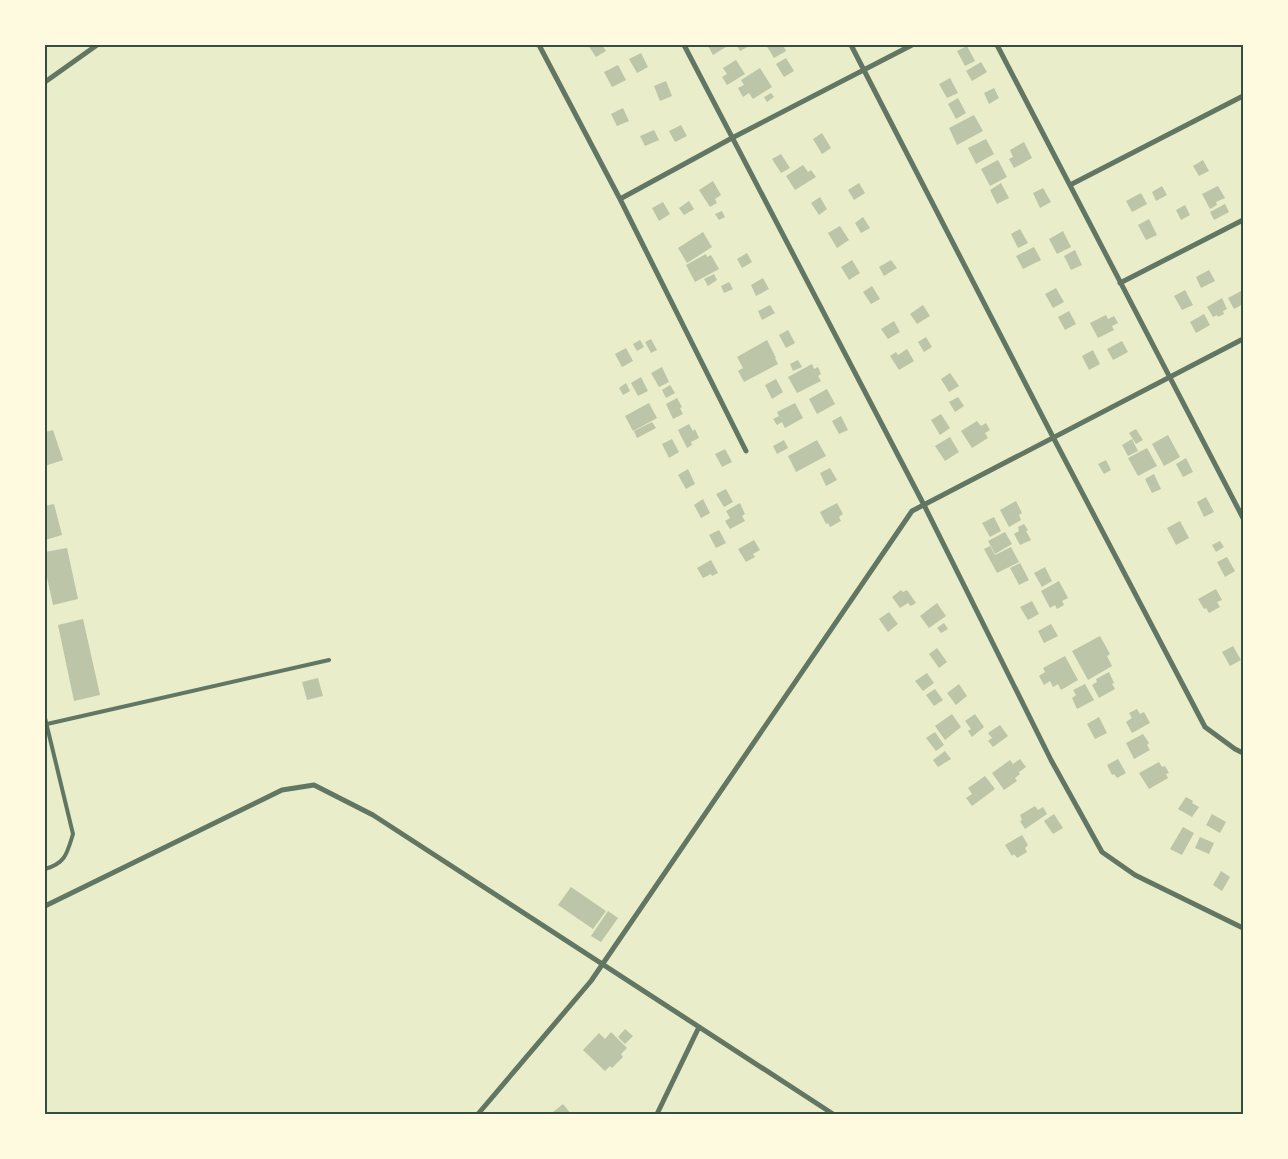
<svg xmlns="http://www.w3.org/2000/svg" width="1288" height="1159" viewBox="0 0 1288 1159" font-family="'Open Sans',sans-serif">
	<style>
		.building { fill: #bcc5a7 }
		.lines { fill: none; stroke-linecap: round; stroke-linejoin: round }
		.service { stroke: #617663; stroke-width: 4 }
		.minor { stroke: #617663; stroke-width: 5 }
		.neatline { fill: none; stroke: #344e41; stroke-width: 2 }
	</style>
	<rect width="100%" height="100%" fill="#e9edc9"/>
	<path class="building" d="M 588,45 L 602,45 L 606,51 L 596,57 Z
		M 710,45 L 729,45 L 713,55 L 708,46 Z
		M 737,45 L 751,45 L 740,51 Z
		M 766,45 L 783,45 L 786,51 L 774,58 Z
		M 967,46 L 975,61 L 965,66 L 957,51 Z
		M 641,53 L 648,67 L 637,73 L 629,59 Z
		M 786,58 L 794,71 L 784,77 L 776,64 Z
		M 736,60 L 745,74 L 727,85 L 722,77 L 727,74 L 723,68 Z
		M 981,62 L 987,72 L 972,81 L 966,71 Z
		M 618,65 L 626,80 L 612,87 L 604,72 Z
		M 760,68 L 772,87 L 753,99 L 749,93 L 743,97 L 738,88 L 744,85 L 741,80 Z
		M 950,78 L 958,93 L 947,98 L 939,84 Z
		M 666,81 L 672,96 L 660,101 L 654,86 Z
		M 994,88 L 999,98 L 989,104 L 984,93 Z
		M 771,93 L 774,97 L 767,102 L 764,97 Z
		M 958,98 L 966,113 L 956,119 L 948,104 Z
		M 623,108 L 629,121 L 617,126 L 611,114 Z
		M 974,115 L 983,131 L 957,145 L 949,128 Z
		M 681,125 L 687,136 L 675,142 L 669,131 Z
		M 654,130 L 659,140 L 645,146 L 640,136 Z
		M 822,133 L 831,148 L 822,154 L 813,139 Z
		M 986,139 L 994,154 L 976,164 L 968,148 Z
		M 1024,142 L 1032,158 L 1014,168 L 1009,159 L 1013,157 L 1010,150 Z
		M 781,154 L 790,168 L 781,173 L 772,159 Z
		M 998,160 L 1007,177 L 990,186 L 981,169 Z
		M 1203,160 L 1209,171 L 1199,176 L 1193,166 Z
		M 803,165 L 808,172 L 811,170 L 816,177 L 795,190 L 786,176 Z
		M 713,181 L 721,195 L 715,199 L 717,203 L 710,207 L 699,190 Z
		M 859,183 L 865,193 L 854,200 L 848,190 Z
		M 1001,183 L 1009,198 L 997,204 L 990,190 Z
		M 1162,186 L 1167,195 L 1156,201 L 1152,192 Z
		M 1218,186 L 1225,198 L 1216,202 L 1217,205 L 1210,209 L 1202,194 Z
		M 1043,188 L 1051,202 L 1040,208 L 1033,193 Z
		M 1141,193 L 1147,204 L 1132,212 L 1126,201 Z
		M 820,197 L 827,209 L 819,215 L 811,203 Z
		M 689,201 L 694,209 L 684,215 L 679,208 Z
		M 663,202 L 670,214 L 659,221 L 652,208 Z
		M 1225,204 L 1229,212 L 1214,220 L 1210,212 Z
		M 1185,205 L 1190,215 L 1181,220 L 1176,210 Z
		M 722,211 L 725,217 L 719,220 L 715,214 Z
		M 863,217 L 870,228 L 861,233 L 855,223 Z
		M 1149,219 L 1157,235 L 1146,240 L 1138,225 Z
		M 840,226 L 849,240 L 837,248 L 828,233 Z
		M 1020,229 L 1028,243 L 1018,248 L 1011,234 Z
		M 1063,231 L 1071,247 L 1057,254 L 1049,239 Z
		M 703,232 L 712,247 L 687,263 L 678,248 Z
		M 1034,247 L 1041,260 L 1023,269 L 1016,256 Z
		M 1075,250 L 1082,265 L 1071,270 L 1064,256 Z
		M 747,253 L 752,262 L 742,268 L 737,259 Z
		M 706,254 L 707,257 L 711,255 L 719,269 L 695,282 L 686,265 Z
		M 852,260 L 860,273 L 849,280 L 841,267 Z
		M 891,260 L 897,268 L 884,276 L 879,267 Z
		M 1209,270 L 1215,281 L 1201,288 L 1196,277 Z
		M 714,274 L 717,280 L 708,286 L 704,279 Z
		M 763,278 L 769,289 L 756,296 L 751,285 Z
		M 729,282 L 733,289 L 724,293 L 721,286 Z
		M 872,286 L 880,299 L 871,304 L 863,292 Z
		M 1056,288 L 1064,302 L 1053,308 L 1045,294 Z
		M 1185,290 L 1193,305 L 1182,310 L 1174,296 Z
		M 1243,290 L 1243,304 L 1234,309 L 1228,298 Z
		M 1222,298 L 1227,309 L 1223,311 L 1224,314 L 1218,317 L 1217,315 L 1213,317 L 1207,307 Z
		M 770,305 L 775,313 L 762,320 L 758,311 Z
		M 923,305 L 930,316 L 917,324 L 910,314 Z
		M 1069,311 L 1076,324 L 1065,330 L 1058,317 Z
		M 1204,314 L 1210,325 L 1196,333 L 1190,322 Z
		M 1106,315 L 1108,319 L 1114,316 L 1118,323 L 1112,326 L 1114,330 L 1098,338 L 1090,323 Z
		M 894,321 L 900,332 L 888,339 L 881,329 Z
		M 788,330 L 795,343 L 786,348 L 779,335 Z
		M 926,337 L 932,347 L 924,352 L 918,342 Z
		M 651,339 L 657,350 L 651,353 L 645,342 Z
		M 640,340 L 644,347 L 637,351 L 633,344 Z
		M 767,340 L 776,358 L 775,358 L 778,364 L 744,382 L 738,371 L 743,368 L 737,357 Z
		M 1122,341 L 1128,352 L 1113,360 L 1107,349 Z
		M 626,348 L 633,361 L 622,367 L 615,354 Z
		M 907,349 L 914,361 L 899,370 L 890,356 L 896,352 L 898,355 Z
		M 1093,350 L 1100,364 L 1089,370 L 1082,356 Z
		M 798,360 L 802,367 L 793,371 L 790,364 Z
		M 812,364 L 814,369 L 818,367 L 821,374 L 818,376 L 821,381 L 797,393 L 788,377 Z
		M 662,367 L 669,382 L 659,387 L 651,373 Z
		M 950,373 L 959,386 L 949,392 L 941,379 Z
		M 641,377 L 648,391 L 638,396 L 631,383 Z
		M 776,379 L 783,392 L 772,399 L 765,385 Z
		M 626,383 L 630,391 L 623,395 L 619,388 Z
		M 670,385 L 675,393 L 666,398 L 662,390 Z
		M 827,389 L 835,404 L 817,414 L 809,399 Z
		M 958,397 L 964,406 L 955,412 L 949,402 Z
		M 677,398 L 682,407 L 680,408 L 683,414 L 673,419 L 666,404 Z
		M 649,403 L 657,418 L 633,431 L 625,416 Z
		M 795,403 L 803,418 L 785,428 L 782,422 L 777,425 L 773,419 L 779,416 L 777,412 Z
		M 941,414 L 950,428 L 940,435 L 931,420 Z
		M 841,416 L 848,430 L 839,434 L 832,421 Z
		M 977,421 L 981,426 L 986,423 L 990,430 L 985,433 L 988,438 L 972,448 L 961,431 Z
		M 652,422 L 656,428 L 637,438 L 634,431 Z
		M 689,424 L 693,431 L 695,429 L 699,438 L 691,442 L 692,445 L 687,448 L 678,430 Z
		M 1136,429 L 1143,440 L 1136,444 L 1129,433 Z
		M 53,430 L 63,460 L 45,466 L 45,432 Z
		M 1168,435 L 1180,457 L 1164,466 L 1152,444 Z
		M 950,437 L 959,452 L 945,461 L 935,446 Z
		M 672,439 L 679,452 L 669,458 L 662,444 Z
		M 1132,439 L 1138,451 L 1128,456 L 1122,445 Z
		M 784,440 L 788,448 L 777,454 L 773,446 Z
		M 817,440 L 826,456 L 796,472 L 788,456 Z
		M 1147,448 L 1157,466 L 1138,476 L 1128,458 Z
		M 725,449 L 732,462 L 722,467 L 715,454 Z
		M 1186,458 L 1193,472 L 1183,477 L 1176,464 Z
		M 1106,460 L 1111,470 L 1104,474 L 1098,464 Z
		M 830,468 L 837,480 L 826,486 L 820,473 Z
		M 688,469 L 695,484 L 686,489 L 678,475 Z
		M 1154,474 L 1161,489 L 1152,493 L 1145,479 Z
		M 726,489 L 733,502 L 724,507 L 716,494 Z
		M 1206,497 L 1214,512 L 1204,517 L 1197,502 Z
		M 703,499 L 710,513 L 701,518 L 694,505 Z
		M 1016,501 L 1022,513 L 1019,515 L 1021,520 L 1009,527 L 1000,510 Z
		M 740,503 L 745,514 L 742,516 L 745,521 L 730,529 L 725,521 L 730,518 L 726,511 Z
		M 837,503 L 843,514 L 839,517 L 841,521 L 830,527 L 828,523 L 826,524 L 820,512 Z
		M 54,504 L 62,535 L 45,540 L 45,506 Z
		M 994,517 L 1001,531 L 990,537 L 982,523 Z
		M 1180,521 L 1189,538 L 1176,545 L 1167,528 Z
		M 1024,524 L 1028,530 L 1026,531 L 1031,540 L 1020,545 L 1014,534 L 1019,531 L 1018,527 Z
		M 719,530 L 726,543 L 716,548 L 709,535 Z
		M 1005,532 L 1012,544 L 995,554 L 988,541 Z
		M 754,540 L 760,550 L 753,554 L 755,557 L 746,562 L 738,549 Z
		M 1220,541 L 1224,547 L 1216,552 L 1212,545 Z
		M 990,546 L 995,555 L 1011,547 L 1019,562 L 997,573 L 984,549 Z
		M 67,548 L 78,599 L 53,605 L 45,568 L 45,552 Z
		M 1227,557 L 1235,571 L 1225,577 L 1217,562 Z
		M 711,560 L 718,573 L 712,576 L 711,574 L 703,578 L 697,568 Z
		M 1020,563 L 1029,580 L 1019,585 L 1010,568 Z
		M 1045,567 L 1052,581 L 1042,587 L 1034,573 Z
		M 1059,581 L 1068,598 L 1062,601 L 1064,605 L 1057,609 L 1055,605 L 1050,608 L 1041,591 Z
		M 1216,589 L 1222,600 L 1217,602 L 1220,607 L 1209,613 L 1206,608 L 1204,609 L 1198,599 Z
		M 901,590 L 903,592 L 907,590 L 916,603 L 911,606 L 908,603 L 900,608 L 892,597 Z
		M 1032,601 L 1039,614 L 1028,620 L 1020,607 Z
		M 937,603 L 946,616 L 929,628 L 920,616 Z
		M 889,612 L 898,624 L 888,632 L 879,619 Z
		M 83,619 L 100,695 L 74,701 L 58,625 Z
		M 944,623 L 948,629 L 941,633 L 937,628 Z
		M 1051,624 L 1058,636 L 1044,643 L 1038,631 Z
		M 1100,636 L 1110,654 L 1107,656 L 1112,666 L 1088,680 L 1072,651 Z
		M 1233,646 L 1241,660 L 1230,666 L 1222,652 Z
		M 937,648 L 947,662 L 939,668 L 929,654 Z
		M 1065,656 L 1078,680 L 1061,690 L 1058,684 L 1053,687 L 1050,681 L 1044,685 L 1039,676 L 1045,672 L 1043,668 Z
		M 1109,672 L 1114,683 L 1112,684 L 1115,689 L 1099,698 L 1092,685 L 1097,682 L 1096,679 Z
		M 927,673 L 934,683 L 923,691 L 915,681 Z
		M 318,678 L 323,696 L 307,700 L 302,682 Z
		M 959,684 L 967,696 L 956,705 L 947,693 Z
		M 1085,684 L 1094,700 L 1077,709 L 1072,698 L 1076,695 L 1073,690 Z
		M 935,689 L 943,700 L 934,706 L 926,695 Z
		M 1137,709 L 1140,714 L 1144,712 L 1150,723 L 1132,733 L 1126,722 L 1132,718 L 1129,713 Z
		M 952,714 L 961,727 L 945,740 L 935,726 Z
		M 975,714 L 984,727 L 972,737 L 968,731 L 971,729 L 965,721 Z
		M 1099,717 L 1107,733 L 1095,739 L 1087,724 Z
		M 1000,725 L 1008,736 L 993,747 L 988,741 L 992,738 L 988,733 Z
		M 935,732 L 944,745 L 936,751 L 926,738 Z
		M 1143,734 L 1149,743 L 1147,745 L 1150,750 L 1134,759 L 1126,743 Z
		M 945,751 L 951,759 L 938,767 L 933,760 Z
		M 1020,759 L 1026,767 L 1019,772 L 1020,774 L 1015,778 L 1017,781 L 1004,790 L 992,773 L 1010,760 L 1013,764 Z
		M 1118,759 L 1126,773 L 1117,778 L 1114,774 L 1112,775 L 1107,765 Z
		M 1159,762 L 1162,767 L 1165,766 L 1169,773 L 1166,774 L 1168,778 L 1149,789 L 1139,773 Z
		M 985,776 L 995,789 L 972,806 L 966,798 L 972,794 L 968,788 Z
		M 1186,797 L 1193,801 L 1192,803 L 1199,807 L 1192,817 L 1178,809 Z
		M 1035,806 L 1038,810 L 1043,807 L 1047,814 L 1025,829 L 1020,821 L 1022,820 L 1020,815 Z
		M 1054,814 L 1063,828 L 1053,834 L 1044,821 Z
		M 1212,814 L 1226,822 L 1220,833 L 1206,825 Z
		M 1183,827 L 1194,833 L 1182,855 L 1170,849 Z
		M 1022,835 L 1028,845 L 1025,848 L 1027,852 L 1017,858 L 1014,854 L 1012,856 L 1005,845 Z
		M 1200,837 L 1214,843 L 1209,854 L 1195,848 Z
		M 1221,871 L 1230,877 L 1222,891 L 1213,885 Z
		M 571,887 L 606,911 L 593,929 L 558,905 Z
		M 608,911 L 618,918 L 601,942 L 591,936 Z
		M 625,1029 L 633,1036 L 625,1044 L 618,1037 Z
		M 611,1032 L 627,1048 L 621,1054 L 623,1057 L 612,1068 L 610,1066 L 605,1071 L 583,1050 L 599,1033 L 605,1039 Z
		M 563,1104 L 571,1114 L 555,1114 L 553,1112 Z"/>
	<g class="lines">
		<path class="service" d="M 45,718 L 73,834 C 67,853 66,863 45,869
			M 47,724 L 329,660"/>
		<path class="minor" d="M 539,45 L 620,199 L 746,451
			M 684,45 L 924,505 L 1051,760 L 1102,852 L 1135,875 L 1243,928
			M 851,45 L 1053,437 L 1205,727 L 1235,749 L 1243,753
			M 997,45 L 1243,518
			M 45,82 L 97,45
			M 1070,185 L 1243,96
			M 620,199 L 732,138 L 912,45
			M 1120,283 L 1243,220
			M 45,906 L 282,790 L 314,785 L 373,815 L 833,1114
			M 478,1114 L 591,981 L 912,511 L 1243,339
			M 657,1114 L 699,1027"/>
	</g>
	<rect width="1288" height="1159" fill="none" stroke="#fefae0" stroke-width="92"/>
	<rect x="46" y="46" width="1196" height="1067" class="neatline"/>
</svg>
